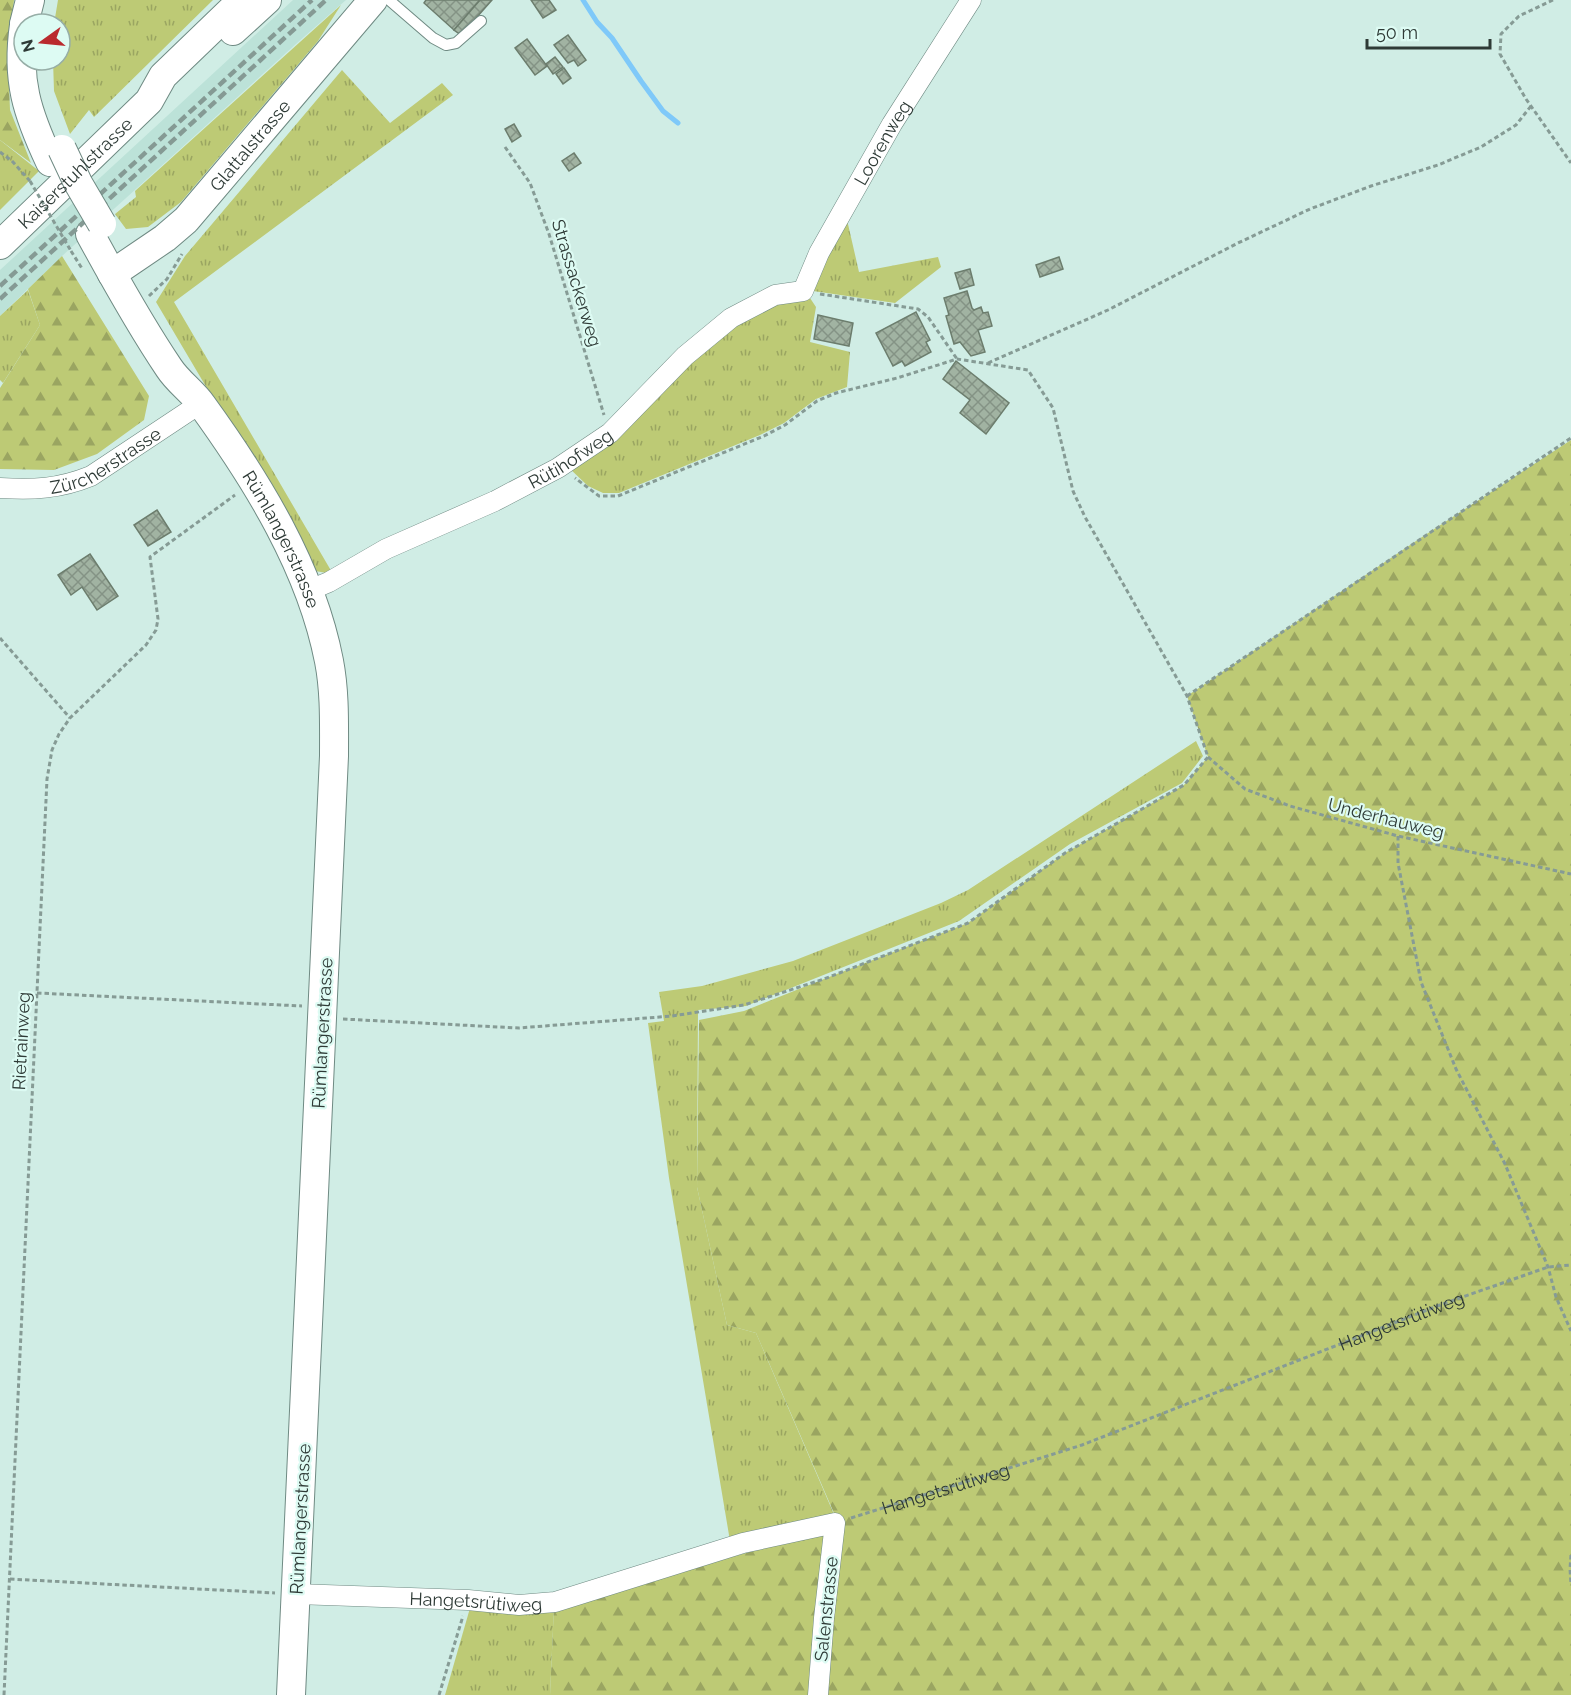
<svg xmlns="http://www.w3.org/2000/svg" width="1571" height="1695" font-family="Raleway,sans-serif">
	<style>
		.built { fill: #bce2d8 }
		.grass { fill: url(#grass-tufts) }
		.forest { fill: url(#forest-firs) }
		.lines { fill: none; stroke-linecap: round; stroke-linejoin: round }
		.stream { stroke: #7fc9f9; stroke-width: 5 }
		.building { fill: url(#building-cross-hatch); stroke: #6c7d6d; stroke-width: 1.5 }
		.lane-casing { stroke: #6f8a83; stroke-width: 12 }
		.street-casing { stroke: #6f8a83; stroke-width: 21 }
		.secondary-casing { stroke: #6f8a83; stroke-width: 30 }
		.path { stroke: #869b95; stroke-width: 3; stroke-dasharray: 4.5 3; stroke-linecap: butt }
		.lane { stroke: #fff; stroke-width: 10 }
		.street { stroke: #fff; stroke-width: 20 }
		.secondary { stroke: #fff; stroke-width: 28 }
		.rail { stroke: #859a94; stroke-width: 4.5; stroke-dasharray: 9 4.5; stroke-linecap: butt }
		.secondary-bridge-casing { stroke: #6f8a83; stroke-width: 30; stroke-linecap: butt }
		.path-bridge { stroke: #869b95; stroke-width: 3; stroke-dasharray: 4.5 3; stroke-linecap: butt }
		.secondary-bridge { stroke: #fff; stroke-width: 28 }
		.labels { text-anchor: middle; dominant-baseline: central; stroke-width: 4.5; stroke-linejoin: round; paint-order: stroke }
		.street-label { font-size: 18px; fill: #2e3a36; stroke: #ddfbf3 }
	</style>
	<defs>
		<pattern id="grass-tufts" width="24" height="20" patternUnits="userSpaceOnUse" patternTransform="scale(1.5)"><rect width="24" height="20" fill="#bdca75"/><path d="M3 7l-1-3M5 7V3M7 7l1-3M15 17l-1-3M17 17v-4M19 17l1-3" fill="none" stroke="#9aa561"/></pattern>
		<pattern id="forest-firs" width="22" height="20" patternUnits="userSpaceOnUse" patternTransform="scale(1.5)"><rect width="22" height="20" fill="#bdca75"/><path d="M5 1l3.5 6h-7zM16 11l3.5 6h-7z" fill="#9aa561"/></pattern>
		<pattern id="building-cross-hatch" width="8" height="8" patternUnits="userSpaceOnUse" patternTransform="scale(1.5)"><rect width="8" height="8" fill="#a1b3a2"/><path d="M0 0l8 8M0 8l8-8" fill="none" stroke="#849385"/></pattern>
	</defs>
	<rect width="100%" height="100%" fill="#d0ede5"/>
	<polygon class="built" points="293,0 346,0 297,43 62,256 0,316 0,270"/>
	<g class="grass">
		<polygon points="58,0 213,0 94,117 89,110 70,134 54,91 53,60 60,60 60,24 54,24"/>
		<polygon points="341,5 318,41 181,202 148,227 126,229 115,214 136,197 135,191"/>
		<polygon points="342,70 390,123 442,83 453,95 174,302 333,574 315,571 156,302 185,256"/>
		<polygon points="0,140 39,171 0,210"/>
		<polygon points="845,211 859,272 938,257 941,267 895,303 813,291"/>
		<polygon points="28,290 40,325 3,383 0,380 0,316"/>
		<polygon points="808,295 816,307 810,342 850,352 847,387 816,399 784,423 760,435 619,493 603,493 588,486 568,467 687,359 775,298"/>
		<polygon points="1196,741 1203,756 1182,783 1070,844 959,921 746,1006 698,1010 697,1187 727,1325 756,1333 836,1519 730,1541 669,1178 648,1023 664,1021 659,992 702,986 793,961 941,903 968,890"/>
		<polygon points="554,1607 550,1695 445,1695 470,1608"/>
	</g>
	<g class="forest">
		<polygon points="0,0 14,0 8,58 10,110 31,163 0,140"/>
		<polygon points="62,256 149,396 144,420 97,454 54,470 0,469 0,388 40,325 28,289"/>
		<polygon points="1571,440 1571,1695 550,1695 554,1606 840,1527 756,1333 727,1325 697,1187 699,1020 744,1011 824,979 968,923 1065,853 1184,785 1208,757 1187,696 1419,539"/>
	</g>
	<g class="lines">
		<polyline class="stream" points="583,0 597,22 612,38 641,81 663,111 678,123"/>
	</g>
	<g class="building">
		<polygon points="426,0 480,0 454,30 424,3"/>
		<polygon points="480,0 492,0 461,35 454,30"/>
		<polygon points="531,0 549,0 556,10 543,18"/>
		<polygon points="568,35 586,60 578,66 574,60 568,63 554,45"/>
		<polygon points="527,39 547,66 535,75 515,48"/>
		<polygon points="555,57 563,67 553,74 546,64"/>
		<polygon points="564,68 571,78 563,84 556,74"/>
		<polygon points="514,124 521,136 512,142 505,129"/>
		<polygon points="574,153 581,163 569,171 562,161"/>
		<polygon points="1059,257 1063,269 1040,277 1036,265"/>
		<polygon points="970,269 974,285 960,289 955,273"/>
		<polygon points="967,291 972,308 974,310 981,307 983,313 988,312 992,326 978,330 985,352 971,356 960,342 954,344 946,316 949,315 944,298"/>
		<polygon points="916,312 930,340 926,342 931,352 905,366 902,361 893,366 876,333"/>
		<polygon points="818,315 853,323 849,346 814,339"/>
		<polygon points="956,361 1009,403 986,434 960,413 970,400 943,379"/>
		<polygon points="157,510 171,532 148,546 134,525"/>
		<polygon points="90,554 118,596 97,610 82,587 71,595 58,575"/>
	</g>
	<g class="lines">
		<defs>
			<polyline id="lane" points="389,0 433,38 446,45 456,43 481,21"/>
			<g id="street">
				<path id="s2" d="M0 488C33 490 59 489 91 476L201 403"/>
				<path id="s3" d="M310 590 329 582 386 549 495 501 558 468 610 433 685 356 731 318 775 295 803 291 819 253 892 124 971 0"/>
				<path id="s4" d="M296 1594 468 1600 519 1605 555 1602 743 1543 835 1523 824 1618 818 1695"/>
			</g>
			<g id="secondary">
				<polyline points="24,24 30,0"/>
				<path d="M24 25C16 80 27 113 50 162"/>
				<polyline points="233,31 267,0"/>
				<path id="s5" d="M90 234C115 280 140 325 169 368 178 382 193 392 202 405 257 481 311 568 329 661 335 692 334 724 334 756L291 1695"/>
				<path id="s6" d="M0 245 149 101 163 76 242 0"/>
				<path id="s7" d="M112 274 165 238 186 220 373 0"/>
			</g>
		</defs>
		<use href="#lane" class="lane-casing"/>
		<use href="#street" class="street-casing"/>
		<use href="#secondary" class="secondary-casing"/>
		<g class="path">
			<polyline points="1553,0 1519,16 1501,34 1500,54 1526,99 1571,163"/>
			<polyline points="505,147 530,183 549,234 604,415"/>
			<polyline points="0,152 12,161 30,181"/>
			<polyline points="71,251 83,270"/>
			<polyline points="820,294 918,309 928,317 957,359"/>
			<polyline points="149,296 167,279 182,254"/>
			<polyline points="988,363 1108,310 1238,243 1310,209 1371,186 1438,165 1481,147 1516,125 1531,106"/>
			<polyline points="0,638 70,718"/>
			<polyline points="1187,696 1571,438"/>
			<polyline points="1208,757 1245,789 1290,806 1398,836 1571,874"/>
			<polyline points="1398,836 1398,863 1421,982 1456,1069 1505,1164 1548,1267 1556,1297 1571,1331"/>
			<polyline points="37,993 302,1006"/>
			<polyline points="343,1019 519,1028 672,1016 744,1005 824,979 968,923 1065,853 1184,785 1208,757 1187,696 1085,517 1073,491 1053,408 1028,370 957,359 897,378 836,393 817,401 785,425 764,436 618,496 599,496 575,478"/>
			<path id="s1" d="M851 1518 1082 1445 1440 1305 1548 1267 1571 1265"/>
			<polyline points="1571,1555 1570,1569 1571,1584"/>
			<polyline points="10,1579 275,1593"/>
			<polyline points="4,1695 47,779 52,750 59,734 70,718 146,645 156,630 158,619 150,557 235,495"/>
			<polyline points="439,1695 463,1616"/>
		</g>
		<use href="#lane" class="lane"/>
		<use href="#street" class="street"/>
		<use href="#secondary" class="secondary"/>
		<g class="rail">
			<polyline points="0,286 312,0"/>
			<polyline points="0,299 326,0"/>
		</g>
		<defs>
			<polyline id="secondary-bridge" points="62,149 78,183 102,224"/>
		</defs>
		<use href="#secondary-bridge" class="secondary-bridge-casing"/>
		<polyline class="path-bridge" points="30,181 71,251"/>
		<use href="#secondary-bridge" class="secondary-bridge"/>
	</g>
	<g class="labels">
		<g class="street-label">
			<text stroke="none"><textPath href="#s3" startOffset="753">Loorenweg</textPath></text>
			<text stroke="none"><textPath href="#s7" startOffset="190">Glattalstrasse</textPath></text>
			<text stroke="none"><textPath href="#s6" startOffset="104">Kaiserstuhlstrasse</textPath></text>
			<text transform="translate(577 283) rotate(73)">Strassackerweg</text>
			<text stroke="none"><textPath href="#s3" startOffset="292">Rütihofweg</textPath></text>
			<text stroke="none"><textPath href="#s2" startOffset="112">Zürcherstrasse</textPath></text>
			<text stroke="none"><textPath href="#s5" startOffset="362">Rümlangerstrasse</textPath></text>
			<text transform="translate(1386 818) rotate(14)">Underhauweg</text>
			<text transform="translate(322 1033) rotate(-87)">Rümlangerstrasse</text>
			<text transform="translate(21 1041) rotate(-87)">Rietrainweg</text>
			<text stroke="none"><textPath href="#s1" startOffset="585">Hangetsrütiweg</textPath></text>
			<text stroke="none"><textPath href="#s1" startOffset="99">Hangetsrütiweg</textPath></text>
			<text transform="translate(300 1519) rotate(-87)">Rümlangerstrasse</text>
			<text stroke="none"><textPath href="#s4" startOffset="180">Hangetsrütiweg</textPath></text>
			<text transform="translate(826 1609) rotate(-84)">Salenstrasse</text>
		</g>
	</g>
	<g transform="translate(42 42) rotate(255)"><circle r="28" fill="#ddfbf3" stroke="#97aea7" stroke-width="1.5"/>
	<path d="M0-4.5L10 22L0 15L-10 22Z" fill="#ba2a2e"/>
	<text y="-9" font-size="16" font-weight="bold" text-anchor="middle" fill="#2e3a36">N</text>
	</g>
	<path d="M1367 39v9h123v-9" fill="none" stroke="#2e3a36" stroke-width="3"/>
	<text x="1376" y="39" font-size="18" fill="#2e3a36" stroke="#ddfbf3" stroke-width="4.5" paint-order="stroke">50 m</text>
</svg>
